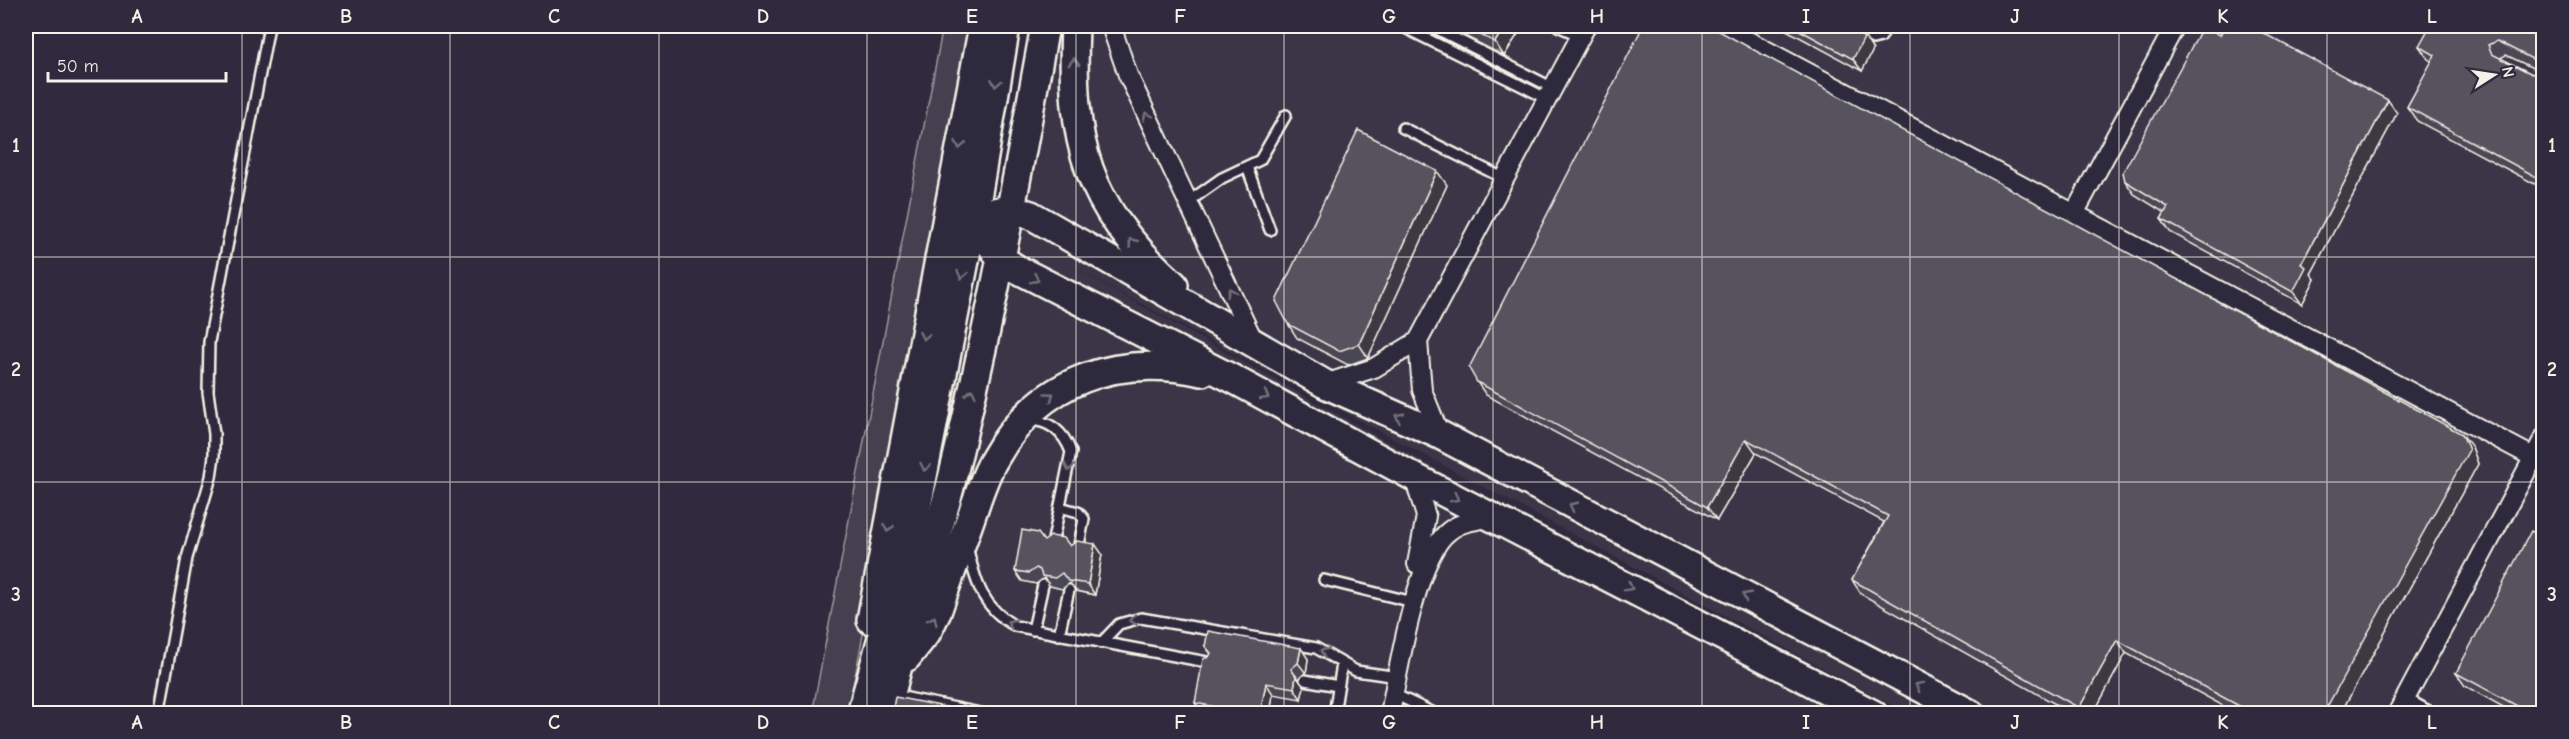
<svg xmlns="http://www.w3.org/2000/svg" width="2569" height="739" font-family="'Comic Neue',sans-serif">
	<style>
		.built { fill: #3b3647 }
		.green { fill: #454050; stroke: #9c989c; stroke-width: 1.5 }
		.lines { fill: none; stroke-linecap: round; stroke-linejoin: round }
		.lane-casing { stroke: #f4f1e8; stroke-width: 14 }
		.street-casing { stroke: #f4f1e8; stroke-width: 22 }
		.secondary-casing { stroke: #f4f1e8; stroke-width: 32 }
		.lane { stroke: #2f2a3d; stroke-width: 9 }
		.street { stroke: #2f2a3d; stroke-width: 18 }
		.secondary { stroke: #2f2a3d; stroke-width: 27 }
		.wall { fill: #4a4752; stroke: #f4f1e8; stroke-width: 1.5; fill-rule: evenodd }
		.shaded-wall { fill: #3c3942; stroke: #f4f1e8; stroke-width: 1.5 }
		.building { fill: #56525f; stroke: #f4f1e8; stroke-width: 1.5; fill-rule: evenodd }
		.oneway { stroke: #747079 }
		.grid { fill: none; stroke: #f4f1e8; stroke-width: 1.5; stroke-opacity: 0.55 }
		.neatline { fill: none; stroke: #f4f1e8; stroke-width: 2 }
		.grid-label { font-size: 20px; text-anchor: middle; font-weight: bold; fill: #f4f1e8 }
	</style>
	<rect width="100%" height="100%" fill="#2f2a3d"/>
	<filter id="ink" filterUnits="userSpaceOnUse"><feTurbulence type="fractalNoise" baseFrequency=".0167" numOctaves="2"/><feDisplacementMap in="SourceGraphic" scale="12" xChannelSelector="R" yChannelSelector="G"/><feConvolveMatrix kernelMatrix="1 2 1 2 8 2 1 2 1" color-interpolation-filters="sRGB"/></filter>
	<g filter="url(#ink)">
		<polygon class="built" points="1030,26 2543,26 2543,713 1907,713 1050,255 1877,713 900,714"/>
		<polygon class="green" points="943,26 980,26 848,713 812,714"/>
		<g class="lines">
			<defs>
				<g id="lane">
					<polyline points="1401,26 1548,99"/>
					<polyline points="1431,26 1553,88"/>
					<polyline points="1558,26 1581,36"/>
					<polyline points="1847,26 1873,39 1881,37 1887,26"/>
					<polyline points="1403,128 1505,179"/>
					<polyline points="1247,167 1270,230"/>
					<polyline points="1188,202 1222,178 1260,160 1286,115"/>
					<path d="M1030 420C1051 421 1064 433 1071 452L1052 545"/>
					<polyline points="1060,507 1078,512 1084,519 1078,550"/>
					<path d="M968 550C976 584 983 608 1015 626L1212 663"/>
					<polyline points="1324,580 1413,602"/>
					<polyline points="1033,630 1043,585"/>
					<polyline points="1059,635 1069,590"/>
					<polyline points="1101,643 1119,624 1141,618 1316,648 1356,671 1398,677"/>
					<polyline points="1305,680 1338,686"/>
					<polyline points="1394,694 1436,714"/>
					<polyline points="893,695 985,714"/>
					<polyline points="2405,698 2434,714"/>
					<polyline points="159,714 187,558 211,477 214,456 214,434 208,392 209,342 269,26"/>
					<polyline points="1334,714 1342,664"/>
				</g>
				<g id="street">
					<polyline points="1111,26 1128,75 1255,344"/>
					<polyline points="1720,26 2533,457"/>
					<polyline points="2074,214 2175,26"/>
					<polyline points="1418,341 1422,390 1440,435"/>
					<polyline points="1325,384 1374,368 1418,341 1586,26"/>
					<polyline points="1414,477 1426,516 1417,564"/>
					<path d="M1390 714C1398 672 1416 555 1449 531 1461 521 1478 520 1493 517"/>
					<polyline points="2397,714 2544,438"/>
				</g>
				<g id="secondary">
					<path d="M1075 26C1070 142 1085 205 1174 285"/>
					<path d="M976 206C982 233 992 255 1017 269L1233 379 1414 477 1873 714"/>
					<path d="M970 230C987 209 1006 206 1031 215L1325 384 1440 435 1971 714"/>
					<polyline points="871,620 983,26"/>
					<path d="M907 657 927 632 937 612C948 580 960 549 971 517 978 497 984 476 995 458 1039 379 1117 354 1202 372"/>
					<polyline points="861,714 915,517 976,204 1006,26"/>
					<path d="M886 714C903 637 930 563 950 487 988 334 1017 180 1045 26"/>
				</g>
			</defs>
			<use href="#lane" class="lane-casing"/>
			<use href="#street" class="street-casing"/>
			<use href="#secondary" class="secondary-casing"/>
			<use href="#lane" class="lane"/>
			<use href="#street" class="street"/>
			<use href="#secondary" class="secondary"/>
		</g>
		<g class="wall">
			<polygon points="1445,26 1523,26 1504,56"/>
			<polygon points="1779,26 1847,26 1870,45 1873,50 1862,71"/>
			<polygon points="1863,26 1880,26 1876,31"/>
			<path d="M2544 26V189L2417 121 2407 107 2432 62 2428 59 2419 46ZM2506 55 2539 71 2532 74 2500 58Z"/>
			<polygon points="2220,35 2397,113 2311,274 2315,279 2302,304 2170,232 2161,219 2165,213 2134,194 2125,181"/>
			<polygon points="1447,185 1368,358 1348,365 1297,338 1288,324"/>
			<polygon points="1477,382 2472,447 2478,464 2340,714 2238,714 2126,653 2093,714 2073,714 1861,594 1852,580 1884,522 1756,453 1717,520 1486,395"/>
			<polygon points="1044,541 1070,546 1102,554 1095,595 1076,591 1070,583 1062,589 1050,586 1044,578 1036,584 1022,581 1015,571"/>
			<polygon points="1205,646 1308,659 1306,673 1298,679 1304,687 1301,699 1273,694 1270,714 1202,714 1195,703 1211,654"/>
			<polygon points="2456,673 2544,714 2516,714 2465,686"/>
		</g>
		<g class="shaded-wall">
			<polygon points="1505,26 1523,26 1504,56 1495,42"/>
			<polygon points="1873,26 1880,26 1876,31"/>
			<polygon points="1862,33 1873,50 1862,71 1853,59"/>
			<polygon points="2388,100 2397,113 2311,274 2315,279 2302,304 2293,292 2301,264"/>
			<polygon points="1437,171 1447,185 1368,358 1359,344"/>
			<polygon points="2462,434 2472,447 2478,464 2340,714 2323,714"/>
			<polygon points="1746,439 1756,453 1717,520 1707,507"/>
			<polygon points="1095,544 1102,554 1095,595 1088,584"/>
			<polygon points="2117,640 2126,653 2093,714 2082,714 2079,708"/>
			<polygon points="1301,648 1308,659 1306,673 1298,663"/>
			<polygon points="1296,676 1304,687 1301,699 1294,688"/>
			<polygon points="1266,683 1273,694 1270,714 1260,714"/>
		</g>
		<g class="building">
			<polygon points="1462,26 1505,26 1495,42"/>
			<polygon points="1643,26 1710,26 2462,434 2469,450 2323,714 2254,714 2117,640 2079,708 1852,580 1888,516 1746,439 1707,507 1477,382 1469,368"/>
			<polygon points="1792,26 1847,26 1862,33 1860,35 1864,38 1853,59"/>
			<polygon points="2203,26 2220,35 2225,26 2250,26 2388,100 2301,264 2306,267 2293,292 2161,219 2168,207 2125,181 2123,172"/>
			<path d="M2430 26H2544V181L2407 107 2435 55 2419 46ZM2497 41 2538 62 2540 71 2532 74 2492 54 2488 45Z"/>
			<polygon points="1358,130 1437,171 1359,344 1339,351 1288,324 1276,301"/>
			<polygon points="1022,530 1038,533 1044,541 1051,536 1064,538 1070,546 1077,541 1095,544 1088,584 1068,581 1062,573 1055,578 1042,576 1040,570 1036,568 1029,573 1015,571"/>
			<polygon points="2531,531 2544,537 2544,714 2532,714 2456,673"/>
			<polygon points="1208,631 1301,648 1298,663 1291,669 1296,676 1294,688 1266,683 1260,714 1252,714 1195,703 1203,659 1209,657 1211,653 1205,646"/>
			<polygon points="895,697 980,714 892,714"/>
		</g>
		<defs><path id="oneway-chevron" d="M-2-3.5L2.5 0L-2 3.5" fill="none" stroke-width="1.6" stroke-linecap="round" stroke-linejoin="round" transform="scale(1.5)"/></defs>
		<g class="oneway">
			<use href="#oneway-chevron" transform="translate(1074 62) rotate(-90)"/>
			<use href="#oneway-chevron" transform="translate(996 83) rotate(100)"/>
			<use href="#oneway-chevron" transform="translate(1147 116) rotate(-115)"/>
			<use href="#oneway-chevron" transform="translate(960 145) rotate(101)"/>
			<use href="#oneway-chevron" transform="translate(1132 242) rotate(-129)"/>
			<use href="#oneway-chevron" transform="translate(962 275) rotate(101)"/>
			<use href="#oneway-chevron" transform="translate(1035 279) rotate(27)"/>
			<use href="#oneway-chevron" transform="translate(1231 292) rotate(-115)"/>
			<use href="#oneway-chevron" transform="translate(924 336) rotate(101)"/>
			<use href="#oneway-chevron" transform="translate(971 393) rotate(-77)"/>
			<use href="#oneway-chevron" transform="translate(1050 396) rotate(-36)"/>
			<use href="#oneway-chevron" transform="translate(1265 396) rotate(29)"/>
			<use href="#oneway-chevron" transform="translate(1399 417) rotate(-156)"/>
			<use href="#oneway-chevron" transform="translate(925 467) rotate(101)"/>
			<use href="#oneway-chevron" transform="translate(1069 467) rotate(100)"/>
			<use href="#oneway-chevron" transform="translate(1455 498) rotate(27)"/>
			<use href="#oneway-chevron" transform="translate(1573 506) rotate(-152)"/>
			<use href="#oneway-chevron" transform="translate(888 528) rotate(101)"/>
			<use href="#oneway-chevron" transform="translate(1629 587) rotate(27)"/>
			<use href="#oneway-chevron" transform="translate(1746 596) rotate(-153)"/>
			<use href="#oneway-chevron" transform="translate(933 620) rotate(-63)"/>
			<use href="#oneway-chevron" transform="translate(1133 620) rotate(170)"/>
			<use href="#oneway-chevron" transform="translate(1011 623) rotate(-154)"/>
			<use href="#oneway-chevron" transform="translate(1324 652) rotate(-155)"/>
			<use href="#oneway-chevron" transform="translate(1919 686) rotate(-153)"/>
		</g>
	</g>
	<path class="grid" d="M242 26V714M450 26V714M659 26V714M867 26V714M1076 26V714M1284 26V714M1493 26V714M1702 26V714M1910 26V714M2119 26V714M2327 26V714M26 257H2544M26 482H2544"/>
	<rect width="2569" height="739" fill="none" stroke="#2f2a3d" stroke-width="66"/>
	<g transform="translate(2494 75) rotate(78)" stroke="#2f2a3d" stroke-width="4.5" paint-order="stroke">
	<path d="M0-4.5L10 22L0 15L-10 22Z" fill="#f4f1e8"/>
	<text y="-9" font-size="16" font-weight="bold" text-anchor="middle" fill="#f4f1e8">N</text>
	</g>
	<path d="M48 72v9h178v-9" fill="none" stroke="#f4f1e8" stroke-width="3"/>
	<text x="57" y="72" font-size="18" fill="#f4f1e8" stroke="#2f2a3d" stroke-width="4.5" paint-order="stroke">50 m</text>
	<rect x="33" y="33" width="2503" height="673" class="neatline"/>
	<g class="grid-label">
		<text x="137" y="23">A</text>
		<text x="346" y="23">B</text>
		<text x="554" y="23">C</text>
		<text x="763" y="23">D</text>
		<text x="972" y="23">E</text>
		<text x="1180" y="23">F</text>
		<text x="1389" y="23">G</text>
		<text x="1597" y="23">H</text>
		<text x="1806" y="23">I</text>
		<text x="2015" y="23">J</text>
		<text x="2223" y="23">K</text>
		<text x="2432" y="23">L</text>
		<text x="16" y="152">1</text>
		<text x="2552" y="152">1</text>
		<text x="16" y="376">2</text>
		<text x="2552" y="376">2</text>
		<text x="16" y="601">3</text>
		<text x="2552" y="601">3</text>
		<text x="137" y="729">A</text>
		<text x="346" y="729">B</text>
		<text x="554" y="729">C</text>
		<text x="763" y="729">D</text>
		<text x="972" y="729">E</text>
		<text x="1180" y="729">F</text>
		<text x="1389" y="729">G</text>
		<text x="1597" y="729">H</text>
		<text x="1806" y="729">I</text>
		<text x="2015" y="729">J</text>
		<text x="2223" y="729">K</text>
		<text x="2432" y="729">L</text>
	</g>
</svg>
